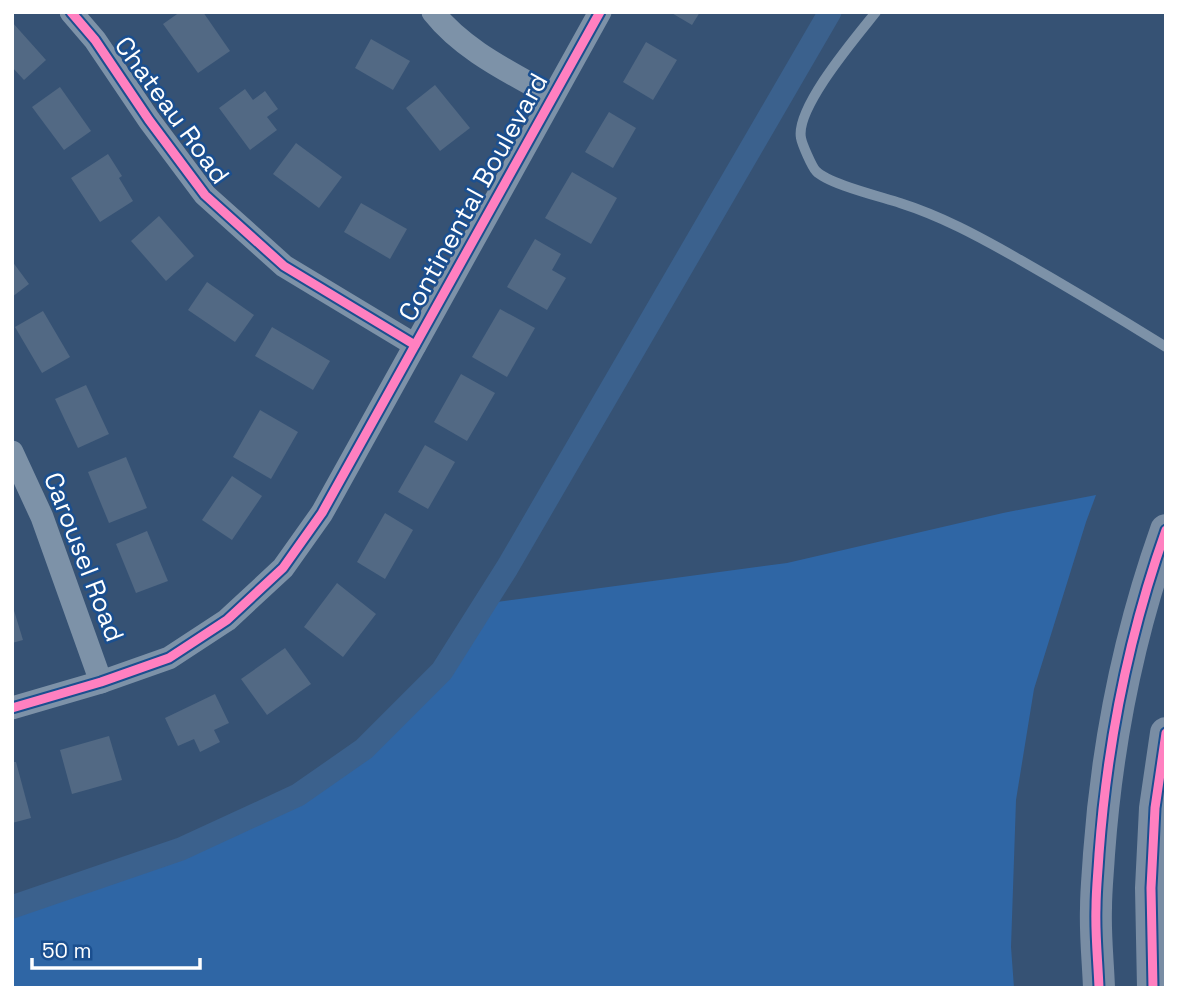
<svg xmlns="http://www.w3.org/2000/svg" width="1178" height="1000" font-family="'Space Grotesk',sans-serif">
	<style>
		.green { fill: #2f66a5 }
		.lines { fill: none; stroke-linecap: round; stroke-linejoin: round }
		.canal { stroke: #3b618d; stroke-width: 23 }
		.building { fill: #526984 }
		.lane { stroke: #7d92a8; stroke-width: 10 }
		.street { stroke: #7d92a8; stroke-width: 23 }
		.secondary { stroke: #798da4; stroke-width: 32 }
		.cycleway-casing { stroke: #1b4f8f; stroke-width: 13 }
		.cycleway { stroke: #ff80c0; stroke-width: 9 }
		.labels { text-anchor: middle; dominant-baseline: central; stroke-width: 5; stroke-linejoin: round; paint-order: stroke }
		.street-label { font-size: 26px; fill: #fff; stroke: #1b4f8f }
	</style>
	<rect width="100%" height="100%" fill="#365274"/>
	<polygon class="green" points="1096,495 1086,522 1034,689 1016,800 1011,947 1014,988 12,988 12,900 170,846 320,776 429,689 489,603 787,563 1003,513"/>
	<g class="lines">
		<polyline class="canal" points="12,907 181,849 298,795 364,749 442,671 507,568 830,12"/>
	</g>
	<g class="building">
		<polygon points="180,12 203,12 230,51 198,73 163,24"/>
		<polygon points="670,12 700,12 692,25"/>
		<polygon points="12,22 46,60 24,80 12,67"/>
		<polygon points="371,39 410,61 393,90 355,68"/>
		<polygon points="646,42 677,60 653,100 623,82"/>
		<polygon points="435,85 470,128 440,151 406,108"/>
		<polygon points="60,87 91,131 64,150 32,107"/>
		<polygon points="245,89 253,100 265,91 278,109 267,117 277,130 250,150 219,108"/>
		<polygon points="609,112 636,128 613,168 585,152"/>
		<polygon points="296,143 342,177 319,208 273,174"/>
		<polygon points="108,154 122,176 119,178 133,201 100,222 71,178"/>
		<polygon points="572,172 617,198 591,244 545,218"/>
		<polygon points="361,203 407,229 390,259 344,232"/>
		<polygon points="159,216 194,256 166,281 131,241"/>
		<polygon points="535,239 561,254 552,270 566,278 547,310 507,287"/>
		<polygon points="12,261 29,284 12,297"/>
		<polygon points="207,282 254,315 235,342 188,310"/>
		<polygon points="500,309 535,328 507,377 472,357"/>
		<polygon points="43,311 70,357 42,373 15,327"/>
		<polygon points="272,327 330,361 313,390 255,356"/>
		<polygon points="461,374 495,393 467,441 434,422"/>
		<polygon points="86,385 109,434 78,448 55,399"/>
		<polygon points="260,410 298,432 271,479 233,457"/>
		<polygon points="425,445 455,462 428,509 398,492"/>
		<polygon points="126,457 147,508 109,523 88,472"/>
		<polygon points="232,476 262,496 232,540 202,520"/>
		<polygon points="385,513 413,530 385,579 357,562"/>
		<polygon points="147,531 168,581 136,593 116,544"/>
		<polygon points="337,583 376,614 343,657 304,627"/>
		<polygon points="12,604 23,640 12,643"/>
		<polygon points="285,648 311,684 267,715 241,679"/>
		<polygon points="215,694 229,723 214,730 220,742 200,752 194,739 178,746 165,718"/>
		<polygon points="109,736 122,780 72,794 60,750"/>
		<polygon points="12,762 16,762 31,818 12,823"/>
	</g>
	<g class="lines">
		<path class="lane" d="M876 12C857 36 795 108 801 138 802 144 812 167 816 171 828 184 882 197 900 203 941 216 978 236 1015 257 1066 286 1116 316 1166 347"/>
		<g class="street">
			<polyline points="71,12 95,40 149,120 205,195 284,266 415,345"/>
			<path d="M433 12C464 51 510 72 552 96"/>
			<polyline points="12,452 42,517 101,682"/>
			<polyline points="12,708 101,682 169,658 227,620 283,568 322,513 600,12"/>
		</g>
		<g class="secondary">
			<path d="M1099 988C1098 961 1095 934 1096 908 1096 890 1098 872 1099 854 1107 744 1129 634 1166 530"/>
			<polyline points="1153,988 1151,888 1155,808 1166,733"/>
		</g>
		<defs>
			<g id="cycleway">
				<polyline points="71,12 95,40 149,120 205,195 284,266 415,345"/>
				<polyline points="12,708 101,682 169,658 227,620 283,568 322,513 600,12"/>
				<path d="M1099 988C1098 961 1095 934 1096 908 1096 890 1098 872 1099 854 1107 744 1129 634 1166 530"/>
				<polyline points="1153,988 1151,888 1155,808 1166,733"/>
			</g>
		</defs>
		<use href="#cycleway" class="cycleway-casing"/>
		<use href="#cycleway" class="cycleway"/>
	</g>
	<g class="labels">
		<g class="street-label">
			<text transform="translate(172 110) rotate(54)">Chateau Road</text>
			<text transform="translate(473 197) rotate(-61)">Continental Boulevard</text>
			<text transform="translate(84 557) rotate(69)">Carousel Road</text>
		</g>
	</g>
	<rect width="1178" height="1000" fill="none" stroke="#ffffff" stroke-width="28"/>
	<path d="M32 958v10h168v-10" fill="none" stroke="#ffffff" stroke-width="3.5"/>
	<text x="42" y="958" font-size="21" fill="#ffffff" stroke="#1b4f8f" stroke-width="5" paint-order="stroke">50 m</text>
</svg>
